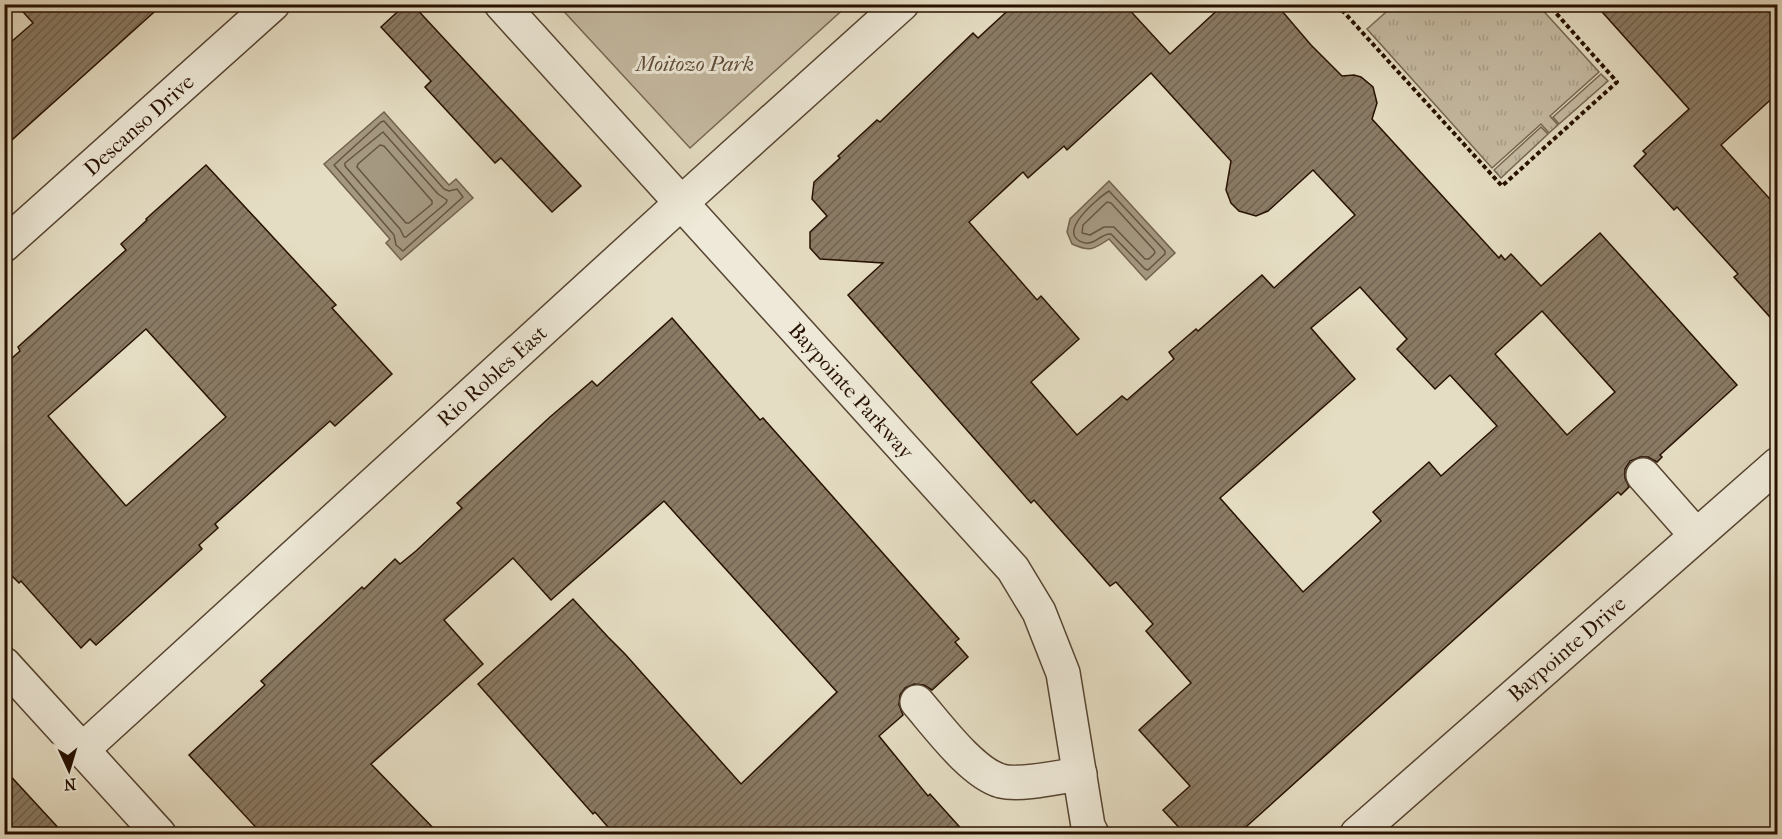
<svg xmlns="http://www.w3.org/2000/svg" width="1782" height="839" font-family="'IM FELL French Canon',serif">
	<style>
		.grass { fill: url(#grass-tufts); stroke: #766651; stroke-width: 1.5 }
		.park { fill: #c5baa2; stroke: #766651; stroke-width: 1.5 }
		.water { fill: #a49881; stroke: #72624d; stroke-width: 1.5 }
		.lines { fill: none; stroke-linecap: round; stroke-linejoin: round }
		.shore { stroke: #665440; stroke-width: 1.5 }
		.building { fill: url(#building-hatch); stroke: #271100; stroke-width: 1.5; fill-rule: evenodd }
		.minor-casing { stroke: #564431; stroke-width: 36 }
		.path { stroke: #271100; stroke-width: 4; stroke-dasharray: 4.5 3; stroke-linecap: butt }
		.minor { stroke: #eee9d8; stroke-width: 33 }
		.labels { text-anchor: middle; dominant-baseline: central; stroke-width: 6; stroke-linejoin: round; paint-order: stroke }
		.park-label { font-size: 21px; font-style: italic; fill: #5e4c39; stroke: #eee9d8 }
		.street-label { font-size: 21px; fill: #271100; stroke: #eee9d8 }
	</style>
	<defs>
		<pattern id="grass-tufts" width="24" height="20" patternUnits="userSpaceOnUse" patternTransform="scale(1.5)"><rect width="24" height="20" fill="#c5baa2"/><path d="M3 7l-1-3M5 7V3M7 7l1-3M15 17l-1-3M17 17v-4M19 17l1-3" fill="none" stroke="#a99f8a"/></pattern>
		<pattern id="building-hatch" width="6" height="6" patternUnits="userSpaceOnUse" patternTransform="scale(1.5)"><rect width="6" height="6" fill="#8a7b65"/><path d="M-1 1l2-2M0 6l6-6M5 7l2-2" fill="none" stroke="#716351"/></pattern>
	</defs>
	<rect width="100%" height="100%" fill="#e5ddc3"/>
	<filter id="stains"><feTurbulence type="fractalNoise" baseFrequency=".00333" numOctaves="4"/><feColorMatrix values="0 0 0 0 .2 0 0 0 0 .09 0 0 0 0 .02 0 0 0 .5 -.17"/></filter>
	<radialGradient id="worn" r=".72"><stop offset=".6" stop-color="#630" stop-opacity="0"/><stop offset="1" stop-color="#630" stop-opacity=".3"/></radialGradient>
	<g class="grass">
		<polygon points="1394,5 1538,5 1599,72 1550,116 1558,125 1549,133 1541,124 1492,168 1367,29"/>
		<polygon points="1601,74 1608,81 1559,124 1553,117"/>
		<polygon points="1541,127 1548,134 1501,178 1494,170"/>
	</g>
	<polygon class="park" points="558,5 848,5 690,148"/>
	<g class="water">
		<polygon points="384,112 449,185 456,179 473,198 401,260 386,243 390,239 324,164"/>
		<path d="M1109 181 1175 253 1146 280 1109 239C1093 250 1090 252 1072 244L1067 232 1070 219Z"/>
	</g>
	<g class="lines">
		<g class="shore">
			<polygon points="384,121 444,189 449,191 457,189 463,197 403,251 396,245 394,235 334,165 381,122"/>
			<polygon points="383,132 438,194 447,200 446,203 406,237 404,237 400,229 345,166 345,163"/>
			<polygon points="380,145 384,146 432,201 432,204 409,223 406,223 357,167 358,164"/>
			<path d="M1109 191 1165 251V254L1148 270 1145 269 1111 234C1101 233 1096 245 1085 243 1053 235 1098 198 1109 191Z"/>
			<polygon points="1107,202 1111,203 1154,250 1155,253 1149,259 1145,259 1114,227 1104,227 1090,235 1082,233 1083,225"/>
		</g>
	</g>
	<g class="building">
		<polygon points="16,4 163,4 4,147 4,48 33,23"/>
		<polygon points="406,4 412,4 581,186 552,212 501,158 495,163 425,87 431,81 381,27"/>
		<path d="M1015 4H1124L1170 54 1224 4H1276L1311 45 1342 76 1354 75 1361 77 1373 87 1377 103 1372 119 1499 258 1501 255 1505 260 1511 254 1541 286 1600 233 1737 385 1660 455 1662 457 1657 462 1648 457H1640L1630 461 1625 469V478L1629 487 1621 495 1618 492 1238 834H1185L1163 810 1190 786 1139 730 1191 683 1146 631 1153 624 1116 582 1110 586 1034 500 1031 503 848 295 883 263 820 259 810 248V232L827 216 812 199 814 182 840 158 838 156 877 120 880 122 973 33 978 38ZM1151 73 1231 161 1226 190 1231 203 1239 211 1256 216 1268 211 1313 170 1355 215 1274 288 1262 275 1198 331 1196 329 1169 352 1174 359 1127 400 1122 396 1077 435 1031 382 1079 339 1041 296 1037 300 969 222 1023 172 1028 178 1064 146 1067 150ZM1360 287 1407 339 1397 349 1435 389 1450 375 1497 426 1441 476 1429 462 1373 512 1381 521 1303 592 1220 498 1355 379 1311 328ZM1542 311 1615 392 1567 435 1495 354Z"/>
		<polygon points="1595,4 1778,4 1778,93 1721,145 1778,208 1778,326 1734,277 1738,274 1677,207 1674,210 1634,166 1646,154 1643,151 1689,109"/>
		<path d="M206 165 336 305 332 308 392 374 335 426 330 421 215 524 218 528 199 545 202 549 96 645 90 639 81 648 21 581 19 583 4 568V365L20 351 18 347 126 250 121 244 147 220 146 219ZM146 329 226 417 126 506 48 416Z"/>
		<polygon points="672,318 760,420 763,418 959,639 955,642 968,657 932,690 924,685 914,684 905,688 900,695 899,705 903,715 879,736 928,796 930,794 966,834 614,834 595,812 593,814 478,684 573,599 608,637 625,654 741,784 837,692 664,501 551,600 513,558 444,620 483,664 371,764 439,834 262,834 189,755 265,685 261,681 362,587 364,589 395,559 400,564 416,551 462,508 457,503 550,417 592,381 597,386"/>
		<polygon points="4,769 64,834 4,834"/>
	</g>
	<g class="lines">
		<defs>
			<g id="minor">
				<polyline points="501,4 1013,569 1039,612 1063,673 1088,826 1092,834"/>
				<polyline points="4,245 273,4"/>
				<polyline points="1643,475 1696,535"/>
				<polyline points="4,664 159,834"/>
				<path d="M917 702C937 725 972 773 1001 781 1021 786 1059 777 1080 774"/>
				<polyline points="82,750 680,204 902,4"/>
				<polyline points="1357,834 1778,464"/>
			</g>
		</defs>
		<use href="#minor" class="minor-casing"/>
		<polyline class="path" points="1345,4 1341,9 1502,186 1617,82 1548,4"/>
		<use href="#minor" class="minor"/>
	</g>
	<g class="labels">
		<g class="park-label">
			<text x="695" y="64">Moitozo Park</text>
		</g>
		<g class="street-label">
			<text transform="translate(139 125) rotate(-42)">Descanso Drive</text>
			<text transform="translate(492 376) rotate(-42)">Rio Robles East</text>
			<text transform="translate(851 391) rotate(48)">Baypointe Parkway</text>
			<text transform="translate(1567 649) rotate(-41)">Baypointe Drive</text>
		</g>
	</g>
	<rect width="1782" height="839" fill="none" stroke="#e5ddc3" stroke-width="24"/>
	<rect x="6" y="6" width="1770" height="827" fill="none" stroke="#271100" stroke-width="3"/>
	<rect x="12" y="12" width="1758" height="815" fill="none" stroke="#271100" stroke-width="1.5"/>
	<g transform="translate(69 770) rotate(176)" stroke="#eee9d8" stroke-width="4.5" paint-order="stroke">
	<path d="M0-4.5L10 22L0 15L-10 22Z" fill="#271100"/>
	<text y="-9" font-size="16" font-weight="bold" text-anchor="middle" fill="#271100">N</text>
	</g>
	<rect width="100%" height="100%" filter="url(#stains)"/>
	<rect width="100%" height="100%" fill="url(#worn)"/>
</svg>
